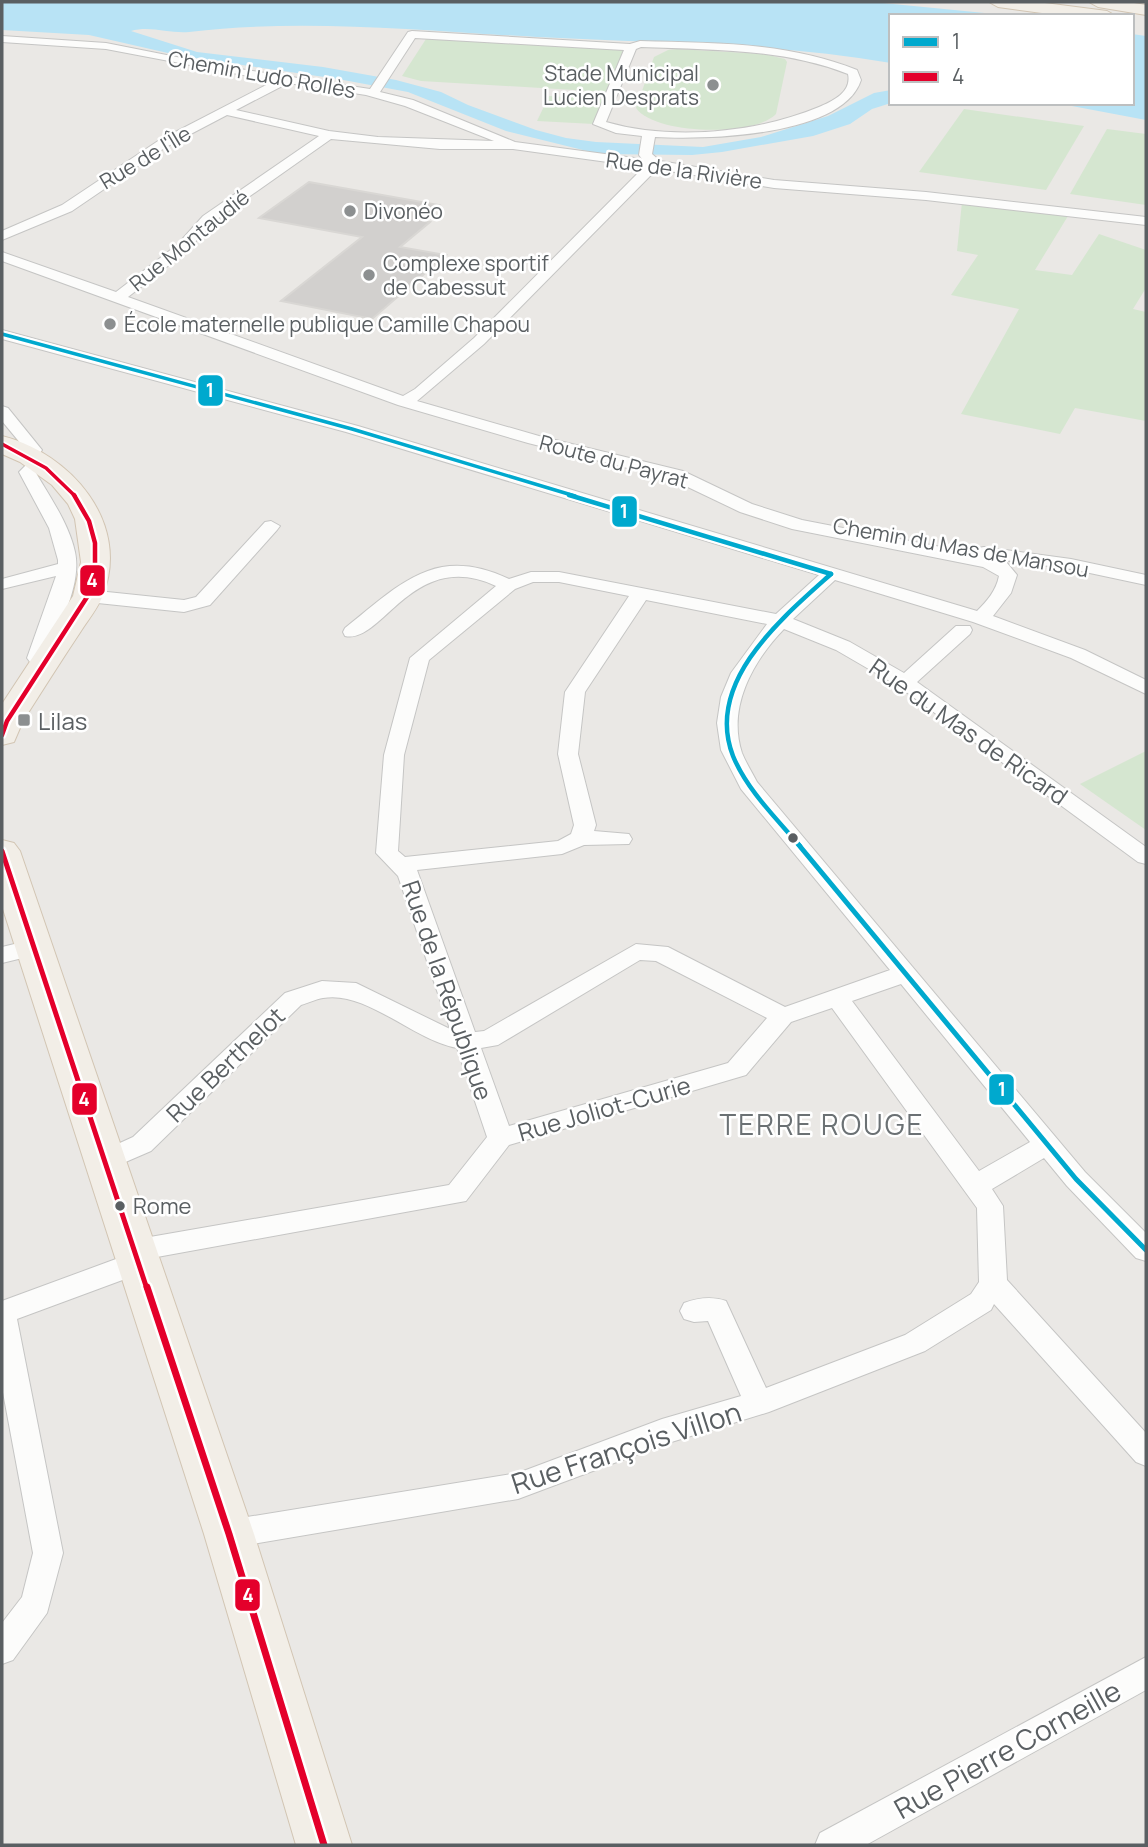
<svg xmlns="http://www.w3.org/2000/svg" width="1148" height="1847" font-family="Manrope,sans-serif">
	<style>
		.green { fill: #d5e6d0 }
		.water { fill: #b8e3f5 }
		.building { fill: #d2d0ce; stroke: #d9d7d4; stroke-width: 2 }
		.lines { fill: none; stroke-linecap: round; stroke-linejoin: round }
		.street-casing { stroke: #c5c5c4; stroke-width: 2 }
		.primary-casing { stroke: #d2c5b3; stroke-width: 2 }
		.street { fill: #fcfcfb; fill-rule: evenodd }
		.primary { fill: #f2eee7; fill-rule: evenodd }
		.bus-1-far2-casing { stroke: #fff; stroke-width: 7 }
		.bus-1-far1-casing { stroke: #fff; stroke-width: 9 }
		.bus-1-casing { stroke: #fff; stroke-width: 10 }
		.bus-2-far3-casing { stroke: #fff; stroke-width: 7 }
		.bus-2-far2-casing { stroke: #fff; stroke-width: 9 }
		.bus-2-far1-casing { stroke: #fff; stroke-width: 10 }
		.bus-2-casing { stroke: #fff; stroke-width: 12 }
		.bus-1-far2 { stroke: #00a9ce; stroke-width: 3.5 }
		.bus-1-far1 { stroke: #00a9ce; stroke-width: 4.5 }
		.bus-1 { stroke: #00a9ce; stroke-width: 5 }
		.bus-2-far3 { stroke: #e4002b; stroke-width: 3.5 }
		.bus-2-far2 { stroke: #e4002b; stroke-width: 4.5 }
		.bus-2-far1 { stroke: #e4002b; stroke-width: 5 }
		.bus-2 { stroke: #e4002b; stroke-width: 7 }
		.poi-dot { fill: #8c8f90; stroke: #fff; stroke-width: 2.5 }
		.bus-dot { fill: #5a5f62; stroke: #fff; stroke-width: 2.5 }
		.labels { text-anchor: middle; dominant-baseline: central; stroke-width: 5; stroke-linejoin: round; paint-order: stroke }
		.far-poi-label { font-size: 21px; fill: #5a5f62; stroke: #fff; text-anchor: start }
		.far-street-label { font-size: 21px; fill: #5a5f62; stroke: #fff }
		.bus-label { font-size: 22px; fill: #5a5f62; stroke: #fff; text-anchor: start }
		.poi-label { font-size: 24px; fill: #5a5f62; stroke: #fff; text-anchor: start }
		.street-label { font-size: 24px; fill: #5a5f62; stroke: #fff }
		.quarter-label { font-size: 28px; letter-spacing: 2px; fill: #6b7174; stroke: #fff }
		.near-street-label { font-size: 28px; fill: #5a5f62; stroke: #fff }
		.line-badge { stroke: #fff; stroke-width: 2.5 }
		.badge-label { font-size: 19px; text-anchor: middle; font-weight: bold; fill: #fff }
	</style>
	<rect width="100%" height="100%" fill="#eae8e5"/>
	<g class="green">
		<polygon points="426,39 626,49 608,92 421,81 402,76"/>
		<path d="M677 49 764 54 785 59 787 62 776 114C754 137 655 135 636 108L654 57 668 50Z"/>
		<polygon points="549,96 604,99 594,124 537,121"/>
		<polygon points="964,109 1084,126 1046,190 919,172"/>
		<polygon points="1107,129 1146,134 1146,205 1070,194"/>
		<polygon points="962,202 1068,216 1035,270 1072,275 1099,234 1146,250 1146,288 1133,309 1146,312 1146,421 1075,408 1060,434 961,414 1019,309 951,295 978,255 957,251"/>
		<polygon points="1146,751 1146,830 1080,784"/>
	</g>
	<g class="water">
		<path d="M2 2H873L1015 16H891V63C774 43 655 43 537 37 421 31 305 18 189 32 170 34 150 25 131 31L197 52 323 67 396 80 441 92 468 105 536 130 566 138 596 142 703 147 761 137 828 116 874 93 891 90V103L872 109 850 124 813 136 722 152 692 155 599 154 506 131 408 92 338 79 181 56 89 35 2 30Z"/>
		<polygon points="1132,34 1146,36 1146,120 1056,103 1132,103"/>
	</g>
	<polygon class="building" points="309,182 439,205 420,220 430,222 400,247 446,255 372,319 281,301 362,237 259,218"/>
	<g class="lines">
		<defs>
			<g id="street">
				<path d="M412 31 630 44 640 41C714 43 787 42 857 70L861 80C843 137 703 140 655 137L652 154 660 161 774 180 926 192 1146 217V225L926 200 774 188 657 169 484 344 417 401 539 436 683 471 752 504 802 520 977 554 978 548 984 547 1071 559 1146 575V585L1071 569 997 559 1007 563 1017 575 1011 593 993 616 1085 650 1146 680V694L1071 658 973 622 835 580 793 619 850 642 904 673 956 626H970L972 630 970 634 917 682 1146 847V864L1138 862 898 686 836 650 784 629C753 661 727 707 742 753 746 763 752 772 757 782L1085 1172 1146 1233V1261L1136 1258 1067 1186 1044 1158 992 1189 1003 1206 1007 1280 1146 1433V1466L1136 1462 994 1304 991 1310 925 1351 769 1412 665 1444 518 1499 229 1548 218 1544 214 1534 218 1524 229 1520 518 1473 662 1419 741 1396 708 1321 694 1322 684 1319 680 1311 684 1303C698 1298 712 1296 726 1301L766 1388 905 1335 971 1294 979 1282 977 1208 832 1008 791 1022 746 1075 509 1145 466 1201 157 1257 136 1275 17 1319 63 1553 47 1613 13 1660 2 1664V1623L22 1597 33 1553 2 1387V1301L116 1259 140 1240 150 1237 449 1185 487 1137 457 1048C413 1040 366 990 323 998 316 999 308 1003 301 1005L151 1151 107 1170 98 1167 94 1160 98 1153 133 1137 285 993 322 981 356 983 450 1029 398 876 376 853 384 755 410 658 496 586C413 547 382 645 345 636L343 632 345 628C400 584 436 544 509 579L531 572H559L776 614 819 575 346 432 2 339V330L358 426 977 611C987 601 996 591 999 576L983 567 792 529 740 512 671 479 528 443 398 405 2 261V252L116 292 177 245 203 216 319 136 227 115 166 147 72 211 2 240V231L62 205 158 141 274 81 106 49 2 42V36L106 43 227 67 370 89 408 32ZM415 38 624 50 593 124 616 133 642 136 639 155 642 159 515 142 413 100 380 92ZM641 47C711 50 781 48 848 74 852 92 833 101 819 107 756 133 672 141 606 122L636 49ZM288 83 366 95 405 106 494 141 378 137 329 131 236 110ZM331 139 440 149H513L644 167 474 338 415 389 403 396 128 297 187 251 213 222ZM533 582H559L629 596 565 692 558 754 574 825 571 834 558 841 405 857 398 851 404 755 429 660 515 589ZM646 600 767 624 731 673 721 697 717 723 721 750 741 789 890 970 785 1007 668 947 636 944 484 1031 475 1032 417 870 562 854 584 845 629 844 632 839 629 834 594 831 596 825 578 754 585 692ZM640 960 656 961 767 1018 728 1063 509 1126 481 1048 498 1045ZM901 984 1030 1142 979 1171 852 1001Z"/>
				<path d="M2 406 8 408 42 450 37 457 45 458 47 462 36 473C50 497 69 524 75 552 82 584 60 623 49 652L59 658 49 664 30 662 27 658 56 576 2 589V579L58 564V560L49 528 19 472 30 461 24 460 22 456 26 450 2 421Z"/>
				<polygon points="271,521 280,526 277,530 210,605 184,612 88,602 79,596 88,590 184,600 196,597 265,522"/>
				<polygon points="35,939 43,941 47,947 43,953 2,963 2,947"/>
				<polygon points="1146,1657 1146,1690 866,1845 815,1845 820,1833"/>
			</g>
			<g id="primary">
				<polygon points="989,2 1037,2 1107,11 1116,16 1064,16 998,7"/>
				<polygon points="1089,2 1128,2 1146,5 1146,15 1098,7"/>
				<path d="M2 436C70 453 131 522 103 595 98 608 88 620 81 631 61 661 42 691 23 721L14 742 2 745V704L73 596 81 562 75 519 68 504 52 485 20 462 2 454Z"/>
				<polygon points="2,840 14,843 20,851 254,1534 352,1845 296,1845 204,1534 2,906"/>
			</g>
		</defs>
		<use href="#street" class="street-casing"/>
		<use href="#primary" class="primary-casing"/>
		<use href="#street" class="street"/>
		<use href="#primary" class="primary"/>
		<defs>
			<polyline id="bus-1-far2" points="2,334 352,429 575,496"/>
			<g id="bus-1-far1">
				<polyline points="569,495 831,574"/>
				<path d="M800 846C776 818 747 790 733 756 704 682 783 617 831 574"/>
			</g>
			<polyline id="bus-1" points="798,844 1076,1179 1146,1250"/>
			<polyline id="bus-2-far3" points="2,444 46,468 75,496"/>
			<polyline id="bus-2-far2" points="2,735 7,721 89,594 95,567 95,543 89,521 74,495"/>
			<polyline id="bus-2-far1" points="2,851 147,1289"/>
			<polyline id="bus-2" points="147,1287 229,1534 324,1845"/>
		</defs>
		<use href="#bus-1-far2" class="bus-1-far2-casing"/>
		<use href="#bus-1-far1" class="bus-1-far1-casing"/>
		<use href="#bus-1" class="bus-1-casing"/>
		<use href="#bus-2-far3" class="bus-2-far3-casing"/>
		<use href="#bus-2-far2" class="bus-2-far2-casing"/>
		<use href="#bus-2-far1" class="bus-2-far1-casing"/>
		<use href="#bus-2" class="bus-2-casing"/>
		<use href="#bus-1-far2" class="bus-1-far2"/>
		<use href="#bus-1-far1" class="bus-1-far1"/>
		<use href="#bus-1" class="bus-1"/>
		<use href="#bus-2-far3" class="bus-2-far3"/>
		<use href="#bus-2-far2" class="bus-2-far2"/>
		<use href="#bus-2-far1" class="bus-2-far1"/>
		<use href="#bus-2" class="bus-2"/>
	</g>
	<g class="poi-dot">
		<circle cx="713" cy="85" r="7"/>
		<circle cx="350" cy="211" r="7"/>
		<circle cx="369" cy="275" r="7"/>
		<circle cx="110" cy="324" r="7"/>
		<rect x="17" y="713" width="14" height="14" rx="3.5"/>
	</g>
	<g class="bus-dot">
		<circle cx="793" cy="838" r="6"/>
		<circle cx="120" cy="1206" r="6"/>
	</g>
	<g class="labels">
		<g class="far-poi-label">
			<text x="699" y="73" text-anchor="end">Stade Municipal<tspan x="699" dy="24">Lucien Desprats</tspan></text>
			<text x="364" y="211">Divonéo</text>
			<text x="383" y="263">Complexe sportif<tspan x="383" dy="24">de Cabessut</tspan></text>
			<text x="124" y="324">École maternelle publique Camille Chapou</text>
		</g>
		<g class="far-street-label">
			<text transform="translate(262 74) rotate(10)">Chemin Ludo Rollès</text>
			<text transform="translate(145 157) rotate(-31)">Rue de l'Île</text>
			<text transform="translate(684 170) rotate(8)">Rue de la Rivière</text>
			<text transform="translate(189 240) rotate(-39)">Rue Montaudié</text>
			<text transform="translate(614 461) rotate(15)">Route du Payrat</text>
			<text transform="translate(961 547) rotate(10)">Chemin du Mas de Mansou</text>
		</g>
		<g class="bus-label">
			<text x="133" y="1206">Rome</text>
		</g>
		<g class="poi-label">
			<text x="38" y="720">Lilas</text>
		</g>
		<g class="street-label">
			<text transform="translate(969 731) rotate(35)">Rue du Mas de Ricard</text>
			<text transform="translate(448 990) rotate(71)">Rue de la République</text>
			<text transform="translate(225 1064) rotate(-44)">Rue Berthelot</text>
			<text transform="translate(604 1108) rotate(-16)">Rue Joliot-Curie</text>
		</g>
		<g class="quarter-label">
			<text x="822" y="1124">TERRE ROUGE</text>
		</g>
		<g class="near-street-label">
			<text transform="translate(626 1447) rotate(-18)">Rue François Villon</text>
			<text transform="translate(1007 1749) rotate(-29)">Rue Pierre Corneille</text>
		</g>
	</g>
	<g class="line-badge">
		<rect x="197" y="374" width="27" height="33" rx="7" fill="#00a9ce"/>
		<rect x="611" y="495" width="27" height="33" rx="7" fill="#00a9ce"/>
		<rect x="79" y="564" width="27" height="33" rx="7" fill="#e4002b"/>
		<rect x="988" y="1073" width="27" height="33" rx="7" fill="#00a9ce"/>
		<rect x="71" y="1082" width="27" height="34" rx="7" fill="#e4002b"/>
		<rect x="234" y="1578" width="27" height="34" rx="7" fill="#e4002b"/>
	</g>
	<g class="badge-label">
		<text x="210" y="397">1</text>
		<text x="624" y="518">1</text>
		<text x="92" y="587">4</text>
		<text x="1002" y="1096">1</text>
		<text x="84" y="1106">4</text>
		<text x="248" y="1602">4</text>
	</g>
	<rect width="1148" height="1847" fill="none" stroke="#5a5f62" stroke-width="7"/>
	<rect x="889" y="14" width="245" height="91" fill="#ffffff" stroke="#bdbfc0" stroke-width="2"/>
	<rect x="903" y="37" width="35" height="10" fill="#00a9ce" stroke="#bdbfc0" stroke-width="2"/>
	<text x="952" y="49" font-size="21" fill="#5a5f62">1</text>
	<rect x="903" y="72" width="35" height="10" fill="#e4002b" stroke="#bdbfc0" stroke-width="2"/>
	<text x="952" y="84" font-size="21" fill="#5a5f62">4</text>
</svg>
